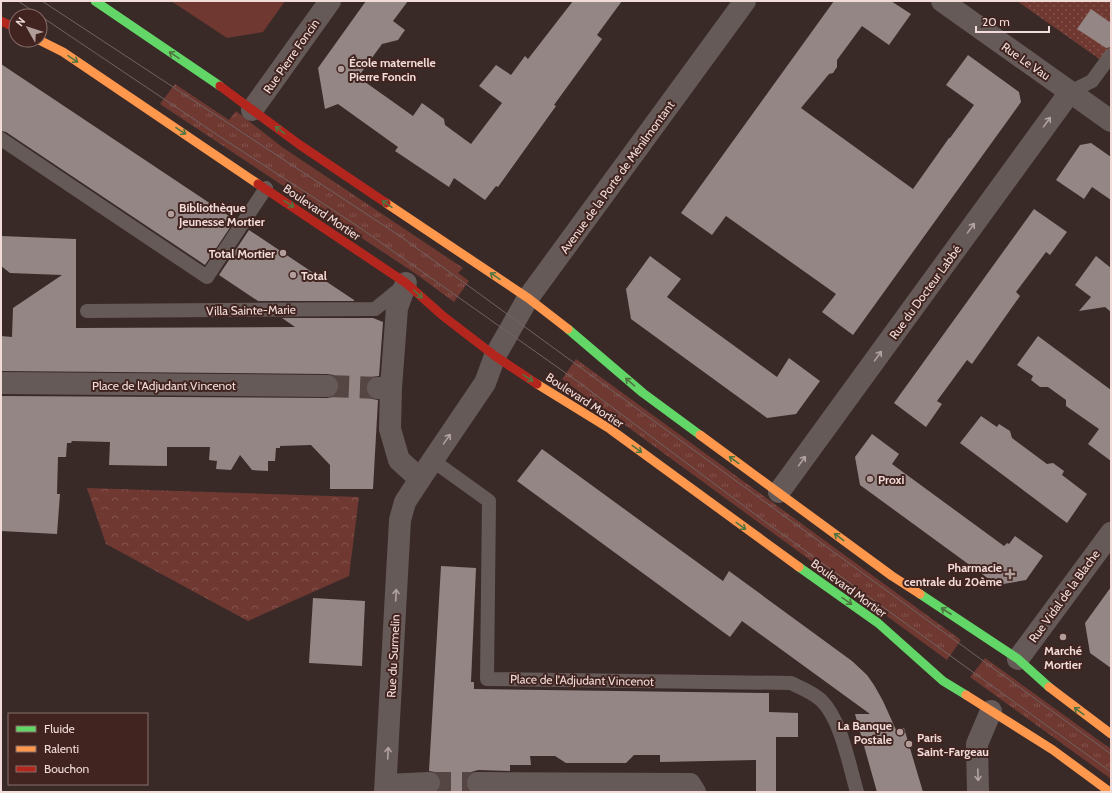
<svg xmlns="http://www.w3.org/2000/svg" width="1112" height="793" font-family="Cabin,sans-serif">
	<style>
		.grass { fill: url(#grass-tufts) }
		.forest { fill: url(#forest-crowns) }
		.park { fill: url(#park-dots) }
		.garden { fill: #6f3831 }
		.building { fill: #948684 }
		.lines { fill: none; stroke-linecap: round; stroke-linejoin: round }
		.street-tunnel { stroke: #554543; stroke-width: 22; stroke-dasharray: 22 11; stroke-linecap: butt }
		.lane { stroke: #665a58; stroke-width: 14 }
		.street { stroke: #665a58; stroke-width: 22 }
		.fast { stroke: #63d668; stroke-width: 9 }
		.slow { stroke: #ff974d; stroke-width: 9 }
		.jam { stroke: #b3261e; stroke-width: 9 }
		.tram { stroke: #706462; stroke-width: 1 }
		.oneway { stroke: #507440 }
		.oneway2 { stroke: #b2a29f }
		.poi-dot { fill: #b19e9b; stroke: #412420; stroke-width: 1.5 }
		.labels { text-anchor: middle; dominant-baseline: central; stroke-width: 4; stroke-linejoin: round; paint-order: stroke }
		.street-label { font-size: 12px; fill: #f1dcd9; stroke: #412420 }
		.poi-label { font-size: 12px; font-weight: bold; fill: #f1dcd9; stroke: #412420; text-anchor: start }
	</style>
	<defs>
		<pattern id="grass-tufts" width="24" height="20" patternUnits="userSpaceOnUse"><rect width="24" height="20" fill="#6f3831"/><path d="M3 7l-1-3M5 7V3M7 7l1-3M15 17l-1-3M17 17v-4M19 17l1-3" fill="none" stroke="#84544e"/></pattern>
		<pattern id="forest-crowns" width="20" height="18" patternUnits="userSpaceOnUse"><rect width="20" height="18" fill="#6f3831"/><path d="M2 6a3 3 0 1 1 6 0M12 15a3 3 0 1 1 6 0" fill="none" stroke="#84544e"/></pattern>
		<pattern id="park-dots" width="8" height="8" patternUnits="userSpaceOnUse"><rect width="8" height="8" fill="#6f3831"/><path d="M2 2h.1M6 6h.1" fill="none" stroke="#84544e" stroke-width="1.8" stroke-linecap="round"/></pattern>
	</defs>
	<rect width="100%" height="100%" fill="#392a28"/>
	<g class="grass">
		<polygon points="175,84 229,120 236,111 282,147 463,268 458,273 469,281 454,302 416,274 160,104"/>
		<polygon points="576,359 961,640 947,660 562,379"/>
		<polygon points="985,658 1111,749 1111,779 970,677"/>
	</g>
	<polygon class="forest" points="87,488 359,497 349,576 248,621 106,544"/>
	<polygon class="park" points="1017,1 1111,1 1111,67 1105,63"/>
	<polygon class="garden" points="171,1 285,1 263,32 227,38"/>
	<g class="building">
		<polygon points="366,1 408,1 393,21 405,30 398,40 382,44 358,77 413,116 422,103 444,119 445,125 471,144 502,103 479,86 496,65 511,75 525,56 528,59 573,1 622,1 597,35 602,39 554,105 556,106 498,187 496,186 485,200 454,178 449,187 395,151 398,147 338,104 325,109 318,68"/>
		<polygon points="834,1 891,1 911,14 889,45 862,26 837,60 837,67 833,73 829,74 801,108 913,189 949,138 950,138 974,105 946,85 968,55 1019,92 1021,102 853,335 822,312 836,294 726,216 712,235 681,213"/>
		<polygon points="1091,9 1111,23 1111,47 1106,48 1077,29"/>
		<polygon points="1,64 235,220 205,265 6,132 1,131"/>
		<polygon points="1091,143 1111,157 1111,200 1092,187 1084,199 1056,180 1080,145"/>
		<polygon points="1034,209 1067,232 1050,255 1046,252 1016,292 1020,296 972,364 967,360 937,401 942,404 926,427 894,403"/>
		<polygon points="249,230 354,300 354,301 258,301 219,275"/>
		<polygon points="1,236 76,239 76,328 295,327 282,318 373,318 383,322 379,376 371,377 367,382 366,388 367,395 372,399 378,400 373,489 330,489 330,465 311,445 280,446 280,448 276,448 275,461 268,461 268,471 252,470 240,455 231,470 216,469 217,461 209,460 210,447 167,447 167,466 109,465 110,442 72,441 71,443 67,443 66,457 58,457 57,494 60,494 57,534 1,531 1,396 327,398 333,397 338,393 339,386 338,380 334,375 327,374 1,371 1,336 12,337 13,308 62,275 10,273 1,266"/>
		<polygon points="650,256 681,279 667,297 777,377 789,358 820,381 796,414 767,418 631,319 626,289"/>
		<polygon points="1096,256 1111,268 1111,312 1105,307 1079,311 1091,297 1075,285"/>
		<polygon points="1038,336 1111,390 1111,461 1088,444 1099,429 1066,406 1066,400 1048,387 1040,387 1031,380 1033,376 1017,365"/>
		<polygon points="981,416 997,427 999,424 1010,431 1012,438 1047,464 1053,463 1064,471 1062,475 1087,494 1067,523 960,443"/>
		<polygon points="872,434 899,454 892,464 1004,546 1007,543 1009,544 1015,536 1043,556 1026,580 997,585 860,485 855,457"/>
		<polygon points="542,449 723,581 729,571 852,661 867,675 874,685 883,701 896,730 904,728 923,792 877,792 855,714 870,714 742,621 730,637 517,481"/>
		<polygon points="441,566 476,568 471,682 474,682 474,689 769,693 769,712 798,713 798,737 776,737 776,792 756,792 756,760 660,762 660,755 634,755 626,763 566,763 555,756 530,756 531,765 510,765 510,771 478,770 471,772 467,776 466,783 467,789 470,792 437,792 440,788 441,783 440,777 435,772 429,771"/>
		<polygon points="1111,587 1111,668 1090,653 1085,623"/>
		<polygon points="313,598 365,601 362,666 309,663"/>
	</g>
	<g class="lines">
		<g class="street-tunnel">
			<polyline points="327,386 378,388"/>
			<polyline points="429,783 478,783"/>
		</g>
		<g class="lane">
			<polyline points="1070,92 1092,81 1111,55"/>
			<polyline points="1,139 207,277 266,188"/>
			<polyline points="87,311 375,309 402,287"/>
			<path d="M432 460 489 501 487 679 791 683C801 688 812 692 821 700 841 719 849 765 857 792"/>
		</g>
		<g class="street">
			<polyline points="942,1 1111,121"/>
			<polyline points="252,110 330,1"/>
			<polyline points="1,383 327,386"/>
			<polyline points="378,388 391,388 390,429 399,460 420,479"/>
			<polyline points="391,388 397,308 406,283"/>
			<polyline points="779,492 1070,92"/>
			<polyline points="1018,659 1111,533"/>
			<polyline points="478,783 690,784 695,792"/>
			<polyline points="386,785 429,783"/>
			<polyline points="385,792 400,520 405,502 420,479 485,383 495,356 528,298 745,1"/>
			<polyline points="978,792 977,744 991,711"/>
		</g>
		<g class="fast">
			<polyline points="95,1 220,86"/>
			<polyline points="568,329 643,393 700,435"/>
			<polyline points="799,567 878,623 943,681 966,695"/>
			<polyline points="920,594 1018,659 1049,687"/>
		</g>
		<g class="slow">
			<polyline points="39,40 63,52 258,184"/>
			<polyline points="386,203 528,298 568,329"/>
			<polyline points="537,384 610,429 799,567"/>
			<polyline points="700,435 892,576 920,594"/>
			<polyline points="1049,687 1111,734"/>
			<polyline points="966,695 1053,750 1110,792"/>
		</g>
		<g class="jam">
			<polyline points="1,21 16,28"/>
			<polyline points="220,86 300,145 386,203"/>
			<polyline points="258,184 406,283 443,316 495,356 537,384"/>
		</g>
		<g class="tram">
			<polyline points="18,1 225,140 356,225 577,381 760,518 1111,772"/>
			<polyline points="42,1 400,236 1111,754"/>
		</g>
	</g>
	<defs><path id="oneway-shaft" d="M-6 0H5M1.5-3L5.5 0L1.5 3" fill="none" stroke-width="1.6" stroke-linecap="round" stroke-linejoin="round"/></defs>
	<g class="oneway">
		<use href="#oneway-shaft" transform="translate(174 55) rotate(-146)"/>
		<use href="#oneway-shaft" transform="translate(73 59) rotate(34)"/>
		<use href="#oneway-shaft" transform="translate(280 130) rotate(-144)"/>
		<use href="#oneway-shaft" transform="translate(181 131) rotate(34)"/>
		<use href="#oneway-shaft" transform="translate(289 204) rotate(34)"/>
		<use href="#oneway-shaft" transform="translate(387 204) rotate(-146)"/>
		<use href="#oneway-shaft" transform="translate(495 276) rotate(-146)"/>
		<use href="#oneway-shaft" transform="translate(418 294) rotate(42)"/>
		<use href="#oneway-shaft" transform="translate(528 378) rotate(34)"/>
		<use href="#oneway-shaft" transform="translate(630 382) rotate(-139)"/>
		<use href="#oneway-shaft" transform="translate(637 449) rotate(36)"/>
		<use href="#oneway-shaft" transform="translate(734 460) rotate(-144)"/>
		<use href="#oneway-shaft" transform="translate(741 526) rotate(36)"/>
		<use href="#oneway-shaft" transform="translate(839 537) rotate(-143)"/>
		<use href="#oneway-shaft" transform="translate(847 601) rotate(35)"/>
		<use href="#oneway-shaft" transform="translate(946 611) rotate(-147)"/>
		<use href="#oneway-shaft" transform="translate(1079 711) rotate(-144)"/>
	</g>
	<g class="oneway2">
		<use href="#oneway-shaft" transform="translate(1047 122) rotate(-54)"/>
		<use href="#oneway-shaft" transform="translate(971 228) rotate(-54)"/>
		<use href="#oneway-shaft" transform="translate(878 356) rotate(-54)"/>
		<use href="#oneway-shaft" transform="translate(447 439) rotate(-55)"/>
		<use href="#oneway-shaft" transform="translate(802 461) rotate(-54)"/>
		<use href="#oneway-shaft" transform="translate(396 595) rotate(-87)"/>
		<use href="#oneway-shaft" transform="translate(388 753) rotate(-87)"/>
		<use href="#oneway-shaft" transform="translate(978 775) rotate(88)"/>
	</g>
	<g class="poi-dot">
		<circle cx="341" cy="69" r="4"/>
		<circle cx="171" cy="214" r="4"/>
		<circle cx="283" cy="253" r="4"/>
		<circle cx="293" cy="275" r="4"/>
		<circle cx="870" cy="479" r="4"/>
		<path d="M1008 568h4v4h4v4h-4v4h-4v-4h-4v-4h4z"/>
		<circle cx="1063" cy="637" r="4"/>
		<circle cx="900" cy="732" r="4"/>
		<circle cx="909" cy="744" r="4"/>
	</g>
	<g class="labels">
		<g class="street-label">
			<text transform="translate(291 56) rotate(-55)">Rue Pierre Foncin</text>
			<text transform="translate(1026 61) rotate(35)">Rue Le Vau</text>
			<text transform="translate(617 177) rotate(-54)">Avenue de la Porte de Ménilmontant</text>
			<text transform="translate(322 212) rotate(34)">Boulevard Mortier</text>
			<text transform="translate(925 292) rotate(-54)">Rue du Docteur Labbé</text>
			<text transform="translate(251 310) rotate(-1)">Villa Sainte-Marie</text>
			<text x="164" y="385">Place de l'Adjudant Vincenot</text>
			<text transform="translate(585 400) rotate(33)">Boulevard Mortier</text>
			<text transform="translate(849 588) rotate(36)">Boulevard Mortier</text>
			<text transform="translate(1064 596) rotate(-54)">Rue Vidal de la Blache</text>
			<text transform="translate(393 656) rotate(-87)">Rue du Surmelin</text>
			<text transform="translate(582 680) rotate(1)">Place de l'Adjudant Vincenot</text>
		</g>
		<g class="poi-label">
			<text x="349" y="62">École maternelle<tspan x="349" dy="14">Pierre Foncin</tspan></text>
			<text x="179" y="207">Bibliothèque<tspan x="179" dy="14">Jeunesse Mortier</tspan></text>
			<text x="275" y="253" text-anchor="end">Total Mortier</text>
			<text x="301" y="275">Total</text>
			<text x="878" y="479">Proxi</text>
			<text x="1002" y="567" text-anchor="end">Pharmacie<tspan x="1002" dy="14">centrale du 20ème</tspan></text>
			<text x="1063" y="650" text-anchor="middle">Marché<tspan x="1063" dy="14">Mortier</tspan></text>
			<text x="892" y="725" text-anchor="end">La Banque<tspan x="892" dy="14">Postale</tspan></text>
			<text x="917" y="737">Paris<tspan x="917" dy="14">Saint-Fargeau</tspan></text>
		</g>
	</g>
	<rect width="1112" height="793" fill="none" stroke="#f1dcd9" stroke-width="4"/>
	<rect x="8" y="713" width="140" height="72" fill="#412420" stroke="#876e6a"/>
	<rect x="16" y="726" width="20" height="6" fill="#63d668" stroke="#876e6a"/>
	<text x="44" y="733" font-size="12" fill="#f1dcd9">Fluide</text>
	<rect x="16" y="746" width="20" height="6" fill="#ff974d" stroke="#876e6a"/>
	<text x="44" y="753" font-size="12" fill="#f1dcd9">Ralenti</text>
	<rect x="16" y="766" width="20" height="6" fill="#b3261e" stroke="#876e6a"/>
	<text x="44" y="773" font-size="12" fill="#f1dcd9">Bouchon</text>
	<g transform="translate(28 28) rotate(309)"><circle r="19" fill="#412420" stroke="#876e6a"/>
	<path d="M0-3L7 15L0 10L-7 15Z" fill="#b19e9b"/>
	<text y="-6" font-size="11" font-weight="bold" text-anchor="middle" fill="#f1dcd9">N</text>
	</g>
	<path d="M976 26v6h73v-6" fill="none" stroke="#f1dcd9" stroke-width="2"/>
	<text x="982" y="26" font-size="12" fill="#f1dcd9" stroke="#412420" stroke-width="3" paint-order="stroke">20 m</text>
</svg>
